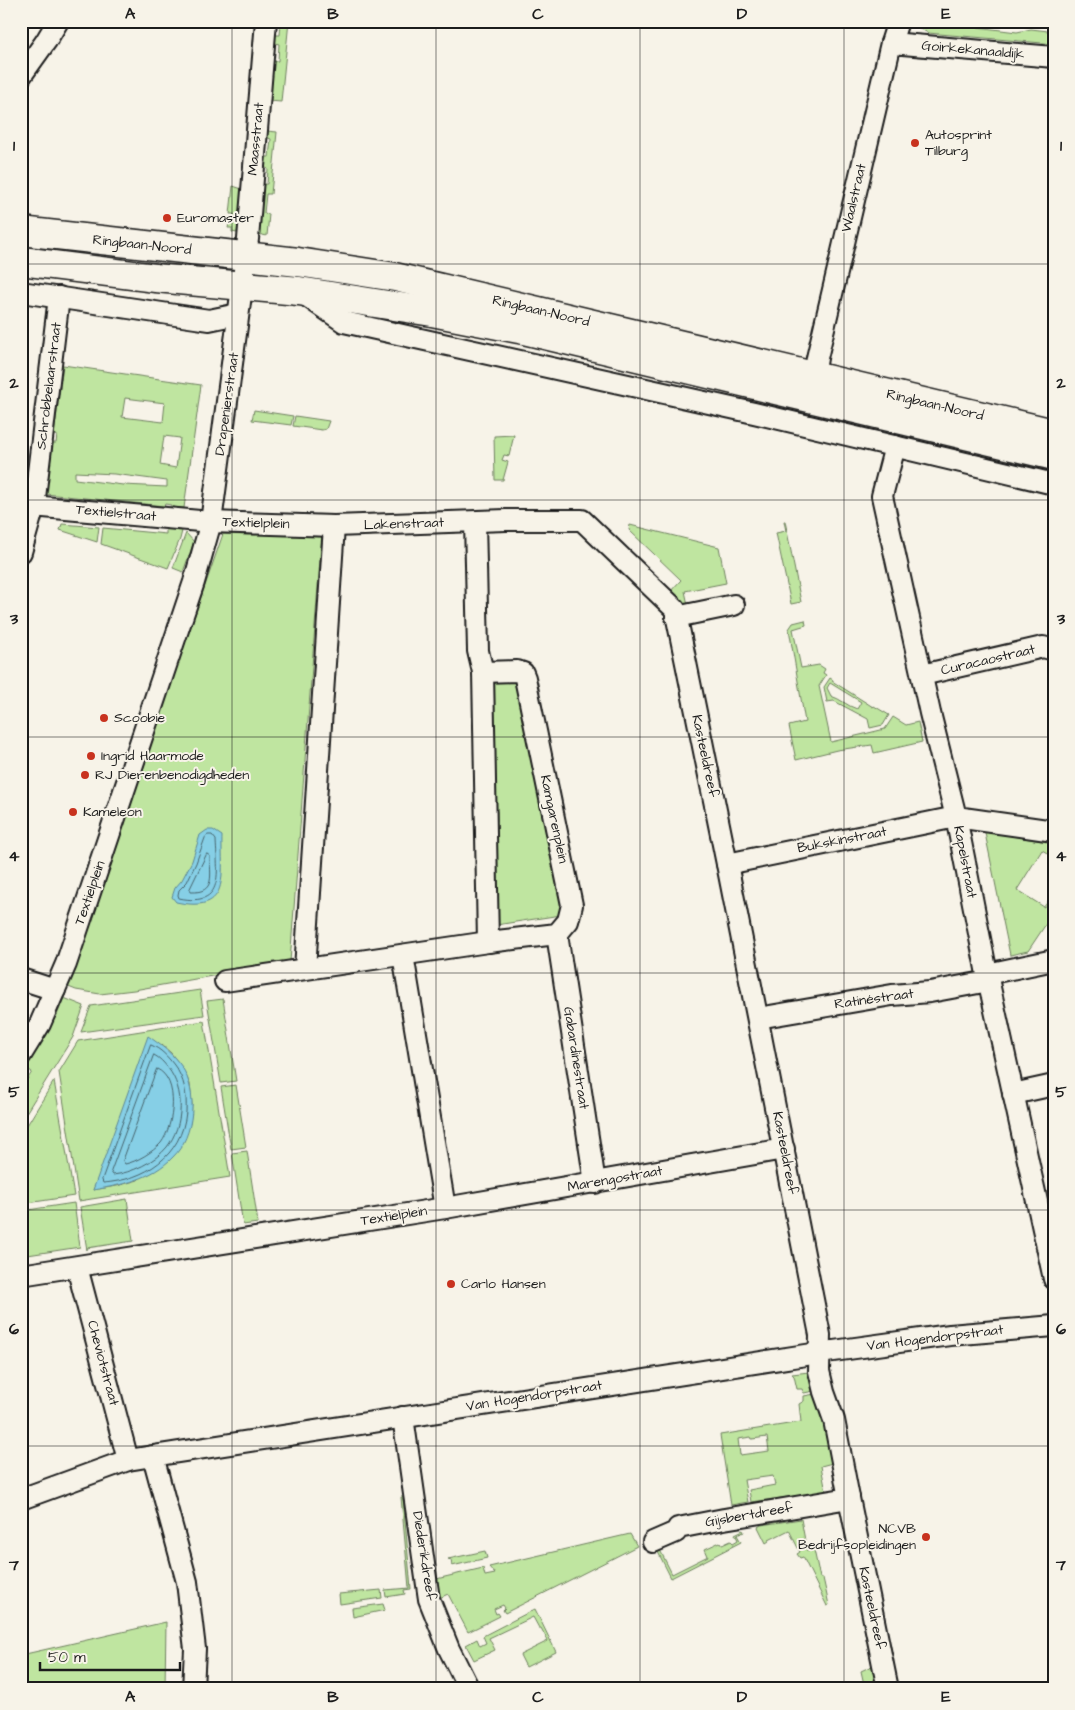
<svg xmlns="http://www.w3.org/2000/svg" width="1075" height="1710" font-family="'Architects Daughter',sans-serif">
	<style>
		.green { fill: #bfe5a0; stroke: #6e805e; fill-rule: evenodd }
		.water { fill: #86cfe6; stroke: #5c8795 }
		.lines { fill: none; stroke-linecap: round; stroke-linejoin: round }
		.shore { stroke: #46646d; stroke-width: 1 }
		.street-casing { stroke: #1c1c1c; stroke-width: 24 }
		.secondary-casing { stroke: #1c1c1c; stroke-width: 31 }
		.street { stroke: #f7f3e8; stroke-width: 20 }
		.secondary { stroke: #f7f3e8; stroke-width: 28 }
		.grid { fill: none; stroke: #1c1c1c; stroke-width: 1; stroke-opacity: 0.55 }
		.poi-dot { fill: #c8321e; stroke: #f7f3e8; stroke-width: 2 }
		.labels { text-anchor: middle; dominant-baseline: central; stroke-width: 4; stroke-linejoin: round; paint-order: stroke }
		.street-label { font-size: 14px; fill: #1c1c1c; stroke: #f7f3e8 }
		.poi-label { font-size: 14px; fill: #1c1c1c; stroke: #f7f3e8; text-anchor: start }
		.neatline { fill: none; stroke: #1c1c1c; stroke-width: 2 }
		.grid-label { font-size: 16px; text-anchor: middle; font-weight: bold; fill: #1c1c1c }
	</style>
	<rect width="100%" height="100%" fill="#f7f3e8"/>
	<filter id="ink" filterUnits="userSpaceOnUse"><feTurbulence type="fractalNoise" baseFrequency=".02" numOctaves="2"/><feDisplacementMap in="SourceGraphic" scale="10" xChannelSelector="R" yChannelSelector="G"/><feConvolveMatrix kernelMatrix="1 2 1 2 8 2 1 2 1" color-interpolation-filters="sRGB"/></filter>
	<g filter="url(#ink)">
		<g class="green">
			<polygon points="281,21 289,21 281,102 269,101 273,61 278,61 279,44 275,43 275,35 280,35"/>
			<polygon points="916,21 928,21 1017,32 1031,29 1048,31 1050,21 1054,21 1054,44 928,33 919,28"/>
			<polygon points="267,131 277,132 271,194 266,194 264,213 269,214 267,236 258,234 262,184 267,184 268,169 264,167 265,157 269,157 271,139 266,137"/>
			<polygon points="233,186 242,189 237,233 232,232 232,228 228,228 230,220 233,219 234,214 230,214"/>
			<path d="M63 365 201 385 184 508 171 507V505L165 504 164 506 46 494 53 443H56L57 435H54ZM125 398 165 403 163 422 122 417ZM164 436 180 438 176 468 160 465ZM75 472 114 474 167 481V487L123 485 75 479Z"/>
			<polygon points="254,410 293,416 291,425 252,420"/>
			<polygon points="295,416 329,421 326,429 322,430 293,426"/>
			<polygon points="514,435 509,456 504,455 502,460 508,462 503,480 495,480 494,436"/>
			<polygon points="784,521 785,521 801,602 791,604 776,533 786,531"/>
			<polygon points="62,524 99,527 97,542 60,530"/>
			<polygon points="630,525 719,547 726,583 685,591 688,605 680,606 669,593 681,580 629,530"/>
			<polygon points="166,526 183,527 180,539 168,568 101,544 103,528 166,534"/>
			<polygon points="322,532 290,962 134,990 100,994 76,990 66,986 223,534 248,535"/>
			<polygon points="186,533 194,542 183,572 173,568"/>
			<polygon points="805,620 806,625 793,629 801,668 819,665 825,669 823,673 826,675 819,686 831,742 885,729 893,717 906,725 918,722 922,742 874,753 872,745 837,750 796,760 789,726 805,722 789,629 793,623"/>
			<polygon points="516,678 564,900 561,915 496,925 491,823 497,821 497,811 491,811 492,680"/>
			<path d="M830 678 833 680 832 681 873 707 874 706 889 715 883 725 870 728 868 719 834 701 827 702 824 687ZM830 683 861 702 857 709C847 706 841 699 831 696L827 688Z"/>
			<polygon points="987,832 1054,843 1054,857 1042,850 1017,890 1044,907 1054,892 1054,912 1028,951 1010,955 985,833"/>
			<polygon points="200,990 204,1015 81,1032 91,1006"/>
			<polygon points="64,998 84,1006 73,1037 21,1121 21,1089 32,1072 24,1067 57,1015"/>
			<polygon points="223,999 236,1081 221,1083 207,1001"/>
			<path d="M204 1021 230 1177 79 1201 59 1072 78 1041ZM162 1045 171 1053 182 1068 190 1084 192 1105 190 1124 138 1180 117 1186 93 1190Z"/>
			<polygon points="54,1081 74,1196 21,1204 21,1135"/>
			<polygon points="236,1085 246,1147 231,1149 221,1087"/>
			<polygon points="247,1151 258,1223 243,1225 232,1153"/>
			<polygon points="127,1199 133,1241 87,1248 87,1250 80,1207"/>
			<polygon points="74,1203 80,1247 21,1256 21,1211"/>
			<polygon points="809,1372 814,1391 804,1393 802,1389 797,1389 794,1376 792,1374"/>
			<path d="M815 1394 827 1420 836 1462 821 1466 826 1492 751 1502 749 1490 775 1485 773 1476 744 1480 748 1502 731 1505 720 1435 801 1422 799 1404 804 1401V1396ZM751 1437 752 1439 767 1437 769 1451 740 1455 738 1439Z"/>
			<polygon points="401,1497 403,1497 411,1589 404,1590 405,1594 386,1597 385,1590 409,1588"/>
			<polygon points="801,1519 807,1551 814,1550 820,1578 823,1578 829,1605 827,1606 803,1557 800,1558 797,1554 800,1552 789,1530 769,1540 769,1541 766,1543 758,1527 761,1525"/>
			<polygon points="743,1530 744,1532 737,1535 741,1542 671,1578 656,1548 672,1544 660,1550 672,1574 708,1556 705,1549 720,1542 722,1545 731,1541 733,1543 738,1540 735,1534"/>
			<polygon points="630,1534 637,1546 505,1613 503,1610 505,1608 503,1605 494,1609 496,1614 498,1613 500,1616 468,1632 448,1594 435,1600 432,1580 483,1568 485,1576 495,1574 489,1567"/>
			<polygon points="485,1551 487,1558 452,1566 451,1560 448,1559"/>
			<polygon points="381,1590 382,1598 340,1604 339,1594"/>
			<polygon points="383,1604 385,1610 353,1617 352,1608"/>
			<polygon points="535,1609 556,1652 526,1667 520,1655 548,1641 541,1628 539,1628 533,1617 489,1638 495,1650 474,1660 466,1645 477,1639 480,1646 486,1643 483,1636"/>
			<polygon points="166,1622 165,1689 21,1689 21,1655"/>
			<polygon points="876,1664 881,1689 865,1689 861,1671"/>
		</g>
		<g class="water">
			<path d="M207 830H213L222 836C221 875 232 914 176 902L172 897 175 888 182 880 192 861 200 835Z"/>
			<path d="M148 1036C161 1045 173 1054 182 1067 198 1092 195 1136 173 1157 152 1179 122 1185 93 1190Z"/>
		</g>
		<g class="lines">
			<g class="shore">
				<path d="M208 835H212L216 840C217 871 226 908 179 898L178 895 179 890 187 882 196 863 205 838Z"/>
				<path d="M207 854 210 856C210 875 216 893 191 892L190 889Z"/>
				<path d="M151 1045C161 1049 168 1057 174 1065 185 1079 187 1095 186 1112 182 1156 145 1180 103 1183L102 1180Z"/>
				<path d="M154 1055C160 1058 164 1063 168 1068 185 1090 184 1125 167 1147 155 1162 131 1173 113 1175L111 1172Z"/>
				<path d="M157 1069C180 1079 174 1126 161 1143 153 1152 136 1162 125 1164L123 1161Z"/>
			</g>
			<defs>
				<g id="street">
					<polyline points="891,43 1054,57"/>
					<polyline points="21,76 46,41 58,21"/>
					<polyline points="21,292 209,320 238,314"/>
					<polyline points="305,295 344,322 754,413 1054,484"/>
					<polyline points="814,376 817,358 891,43 898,21"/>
					<polyline points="895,446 882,496 930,713 956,817 987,974 1054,1279"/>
					<polyline points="21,505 211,522 334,526 506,520 582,520 675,609 727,864 820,1335 819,1371 824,1392 834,1420 849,1498 888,1689"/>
					<polyline points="475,522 478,651 483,672 488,942"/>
					<polyline points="21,552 34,506 59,297"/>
					<polyline points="676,617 734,605"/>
					<polyline points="922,675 1043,647 1054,650"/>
					<polyline points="727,864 956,817 1054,831"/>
					<polyline points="557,934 595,1183"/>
					<polyline points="403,955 445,1208"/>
					<polyline points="305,969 334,526"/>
					<polyline points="987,974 1054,960"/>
					<polyline points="21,979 55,990"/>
					<polyline points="225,981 488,942 557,934 568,921 572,905 525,678 523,673 517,671 483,672"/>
					<polyline points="758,1018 892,995 930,992 989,981"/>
					<polyline points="21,1055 40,1024 66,964 194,582 211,522 237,326 248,239 266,21"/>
					<polyline points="1013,1094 1054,1085"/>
					<polyline points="77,1267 128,1460"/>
					<polyline points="21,1275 445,1208 784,1149"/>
					<polyline points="403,1417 429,1599 449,1649 469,1689"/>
					<polyline points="153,1456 187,1582 195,1649 193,1689"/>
					<polyline points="21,1499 128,1460 153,1456 819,1353 950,1335 1054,1326"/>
					<polyline points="653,1542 676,1532 678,1528 724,1519 849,1498"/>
				</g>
				<g id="secondary">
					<polyline points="21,231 298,262 395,277 1054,433"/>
					<polyline points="21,261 156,278 299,291 432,312 519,329 1054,456"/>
				</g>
			</defs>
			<use href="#street" class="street-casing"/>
			<use href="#secondary" class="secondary-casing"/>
			<use href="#street" class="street"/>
			<use href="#secondary" class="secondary"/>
		</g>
	</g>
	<path class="grid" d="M232 21V1689M436 21V1689M640 21V1689M844 21V1689M21 264H1054M21 500H1054M21 737H1054M21 973H1054M21 1210H1054M21 1446H1054"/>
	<g class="poi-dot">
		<circle cx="915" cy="143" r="5"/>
		<circle cx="167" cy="218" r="5"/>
		<circle cx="104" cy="718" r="5"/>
		<circle cx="91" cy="756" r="5"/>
		<circle cx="85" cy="775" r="5"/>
		<circle cx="73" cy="812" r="5"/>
		<circle cx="451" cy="1284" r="5"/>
		<circle cx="926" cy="1537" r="5"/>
	</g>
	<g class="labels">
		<g class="street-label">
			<text transform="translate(973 50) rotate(5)">Goirkekanaaldijk</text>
			<text transform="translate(256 139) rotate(-85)">Maasstraat</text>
			<text transform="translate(854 198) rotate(-77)">Waalstraat</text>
			<text transform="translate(142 245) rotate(6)">Ringbaan-Noord</text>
			<text transform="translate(541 311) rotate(13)">Ringbaan-Noord</text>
			<text transform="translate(49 386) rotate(-83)">Schrobbelaarstraat</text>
			<text transform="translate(227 404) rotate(-82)">Drapenierstraat</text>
			<text transform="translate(935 405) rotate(13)">Ringbaan-Noord</text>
			<text transform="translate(116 513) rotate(5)">Textielstraat</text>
			<text transform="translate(256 523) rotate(2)">Textielplein</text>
			<text transform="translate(404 524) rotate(-2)">Lakenstraat</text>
			<text transform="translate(988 660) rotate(-13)">Curacaostraat</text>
			<text transform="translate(705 756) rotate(78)">Kasteeldreef</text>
			<text transform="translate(554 819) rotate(78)">Kamgarenplein</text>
			<text transform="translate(842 840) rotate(-11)">Bukskinstraat</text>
			<text transform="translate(965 862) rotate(79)">Kapelstraat</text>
			<text transform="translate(90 893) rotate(-71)">Textielplein</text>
			<text transform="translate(874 999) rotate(-8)">Ratinéstraat</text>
			<text transform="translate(576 1058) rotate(81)">Gabardinestraat</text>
			<text transform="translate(785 1153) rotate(79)">Kasteeldreef</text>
			<text transform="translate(615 1179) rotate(-10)">Marengostraat</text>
			<text transform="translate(394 1216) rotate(-9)">Textielplein</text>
			<text transform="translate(935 1338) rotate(-7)">Van Hogendorpstraat</text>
			<text transform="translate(103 1363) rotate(75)">Cheviotstraat</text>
			<text transform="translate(534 1396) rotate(-9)">Van Hogendorpstraat</text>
			<text transform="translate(749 1515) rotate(-10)">Gijsbertdreef</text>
			<text transform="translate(424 1556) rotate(81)">Diederikdreef</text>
			<text transform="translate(872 1608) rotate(78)">Kasteeldreef</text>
		</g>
		<g class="poi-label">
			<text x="925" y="135">Autosprint<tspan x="925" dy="16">Tilburg</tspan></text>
			<text x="177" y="218">Euromaster</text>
			<text x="114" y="718">Scoobie</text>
			<text x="101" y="756">Ingrid Haarmode</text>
			<text x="95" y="775">RJ Dierenbenodigdheden</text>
			<text x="83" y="812">Kameleon</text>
			<text x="461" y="1284">Carlo Hansen</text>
			<text x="916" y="1529" text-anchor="end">NCVB<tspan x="916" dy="16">Bedrijfsopleidingen</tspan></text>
		</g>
	</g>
	<rect width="1075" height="1710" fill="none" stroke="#f7f3e8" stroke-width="55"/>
	<path d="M40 1662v8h140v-8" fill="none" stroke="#1c1c1c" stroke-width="2.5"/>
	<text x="48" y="1662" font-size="15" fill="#1c1c1c" stroke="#f7f3e8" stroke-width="4" paint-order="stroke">50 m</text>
	<rect x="28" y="28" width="1020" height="1654" class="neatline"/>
	<g class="grid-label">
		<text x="130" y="19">A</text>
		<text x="333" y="19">B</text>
		<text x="538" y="19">C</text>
		<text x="742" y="19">D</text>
		<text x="946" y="19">E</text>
		<text x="14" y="151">1</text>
		<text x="1061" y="151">1</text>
		<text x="14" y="388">2</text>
		<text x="1061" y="388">2</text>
		<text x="14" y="624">3</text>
		<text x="1061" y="624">3</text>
		<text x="14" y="861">4</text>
		<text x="1061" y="861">4</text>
		<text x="14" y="1097">5</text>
		<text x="1061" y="1097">5</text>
		<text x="14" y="1334">6</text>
		<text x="1061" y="1334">6</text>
		<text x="14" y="1570">7</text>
		<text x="1061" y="1570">7</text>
		<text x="130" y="1702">A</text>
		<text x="333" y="1702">B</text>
		<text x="538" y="1702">C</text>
		<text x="742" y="1702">D</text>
		<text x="946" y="1702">E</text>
	</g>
</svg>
